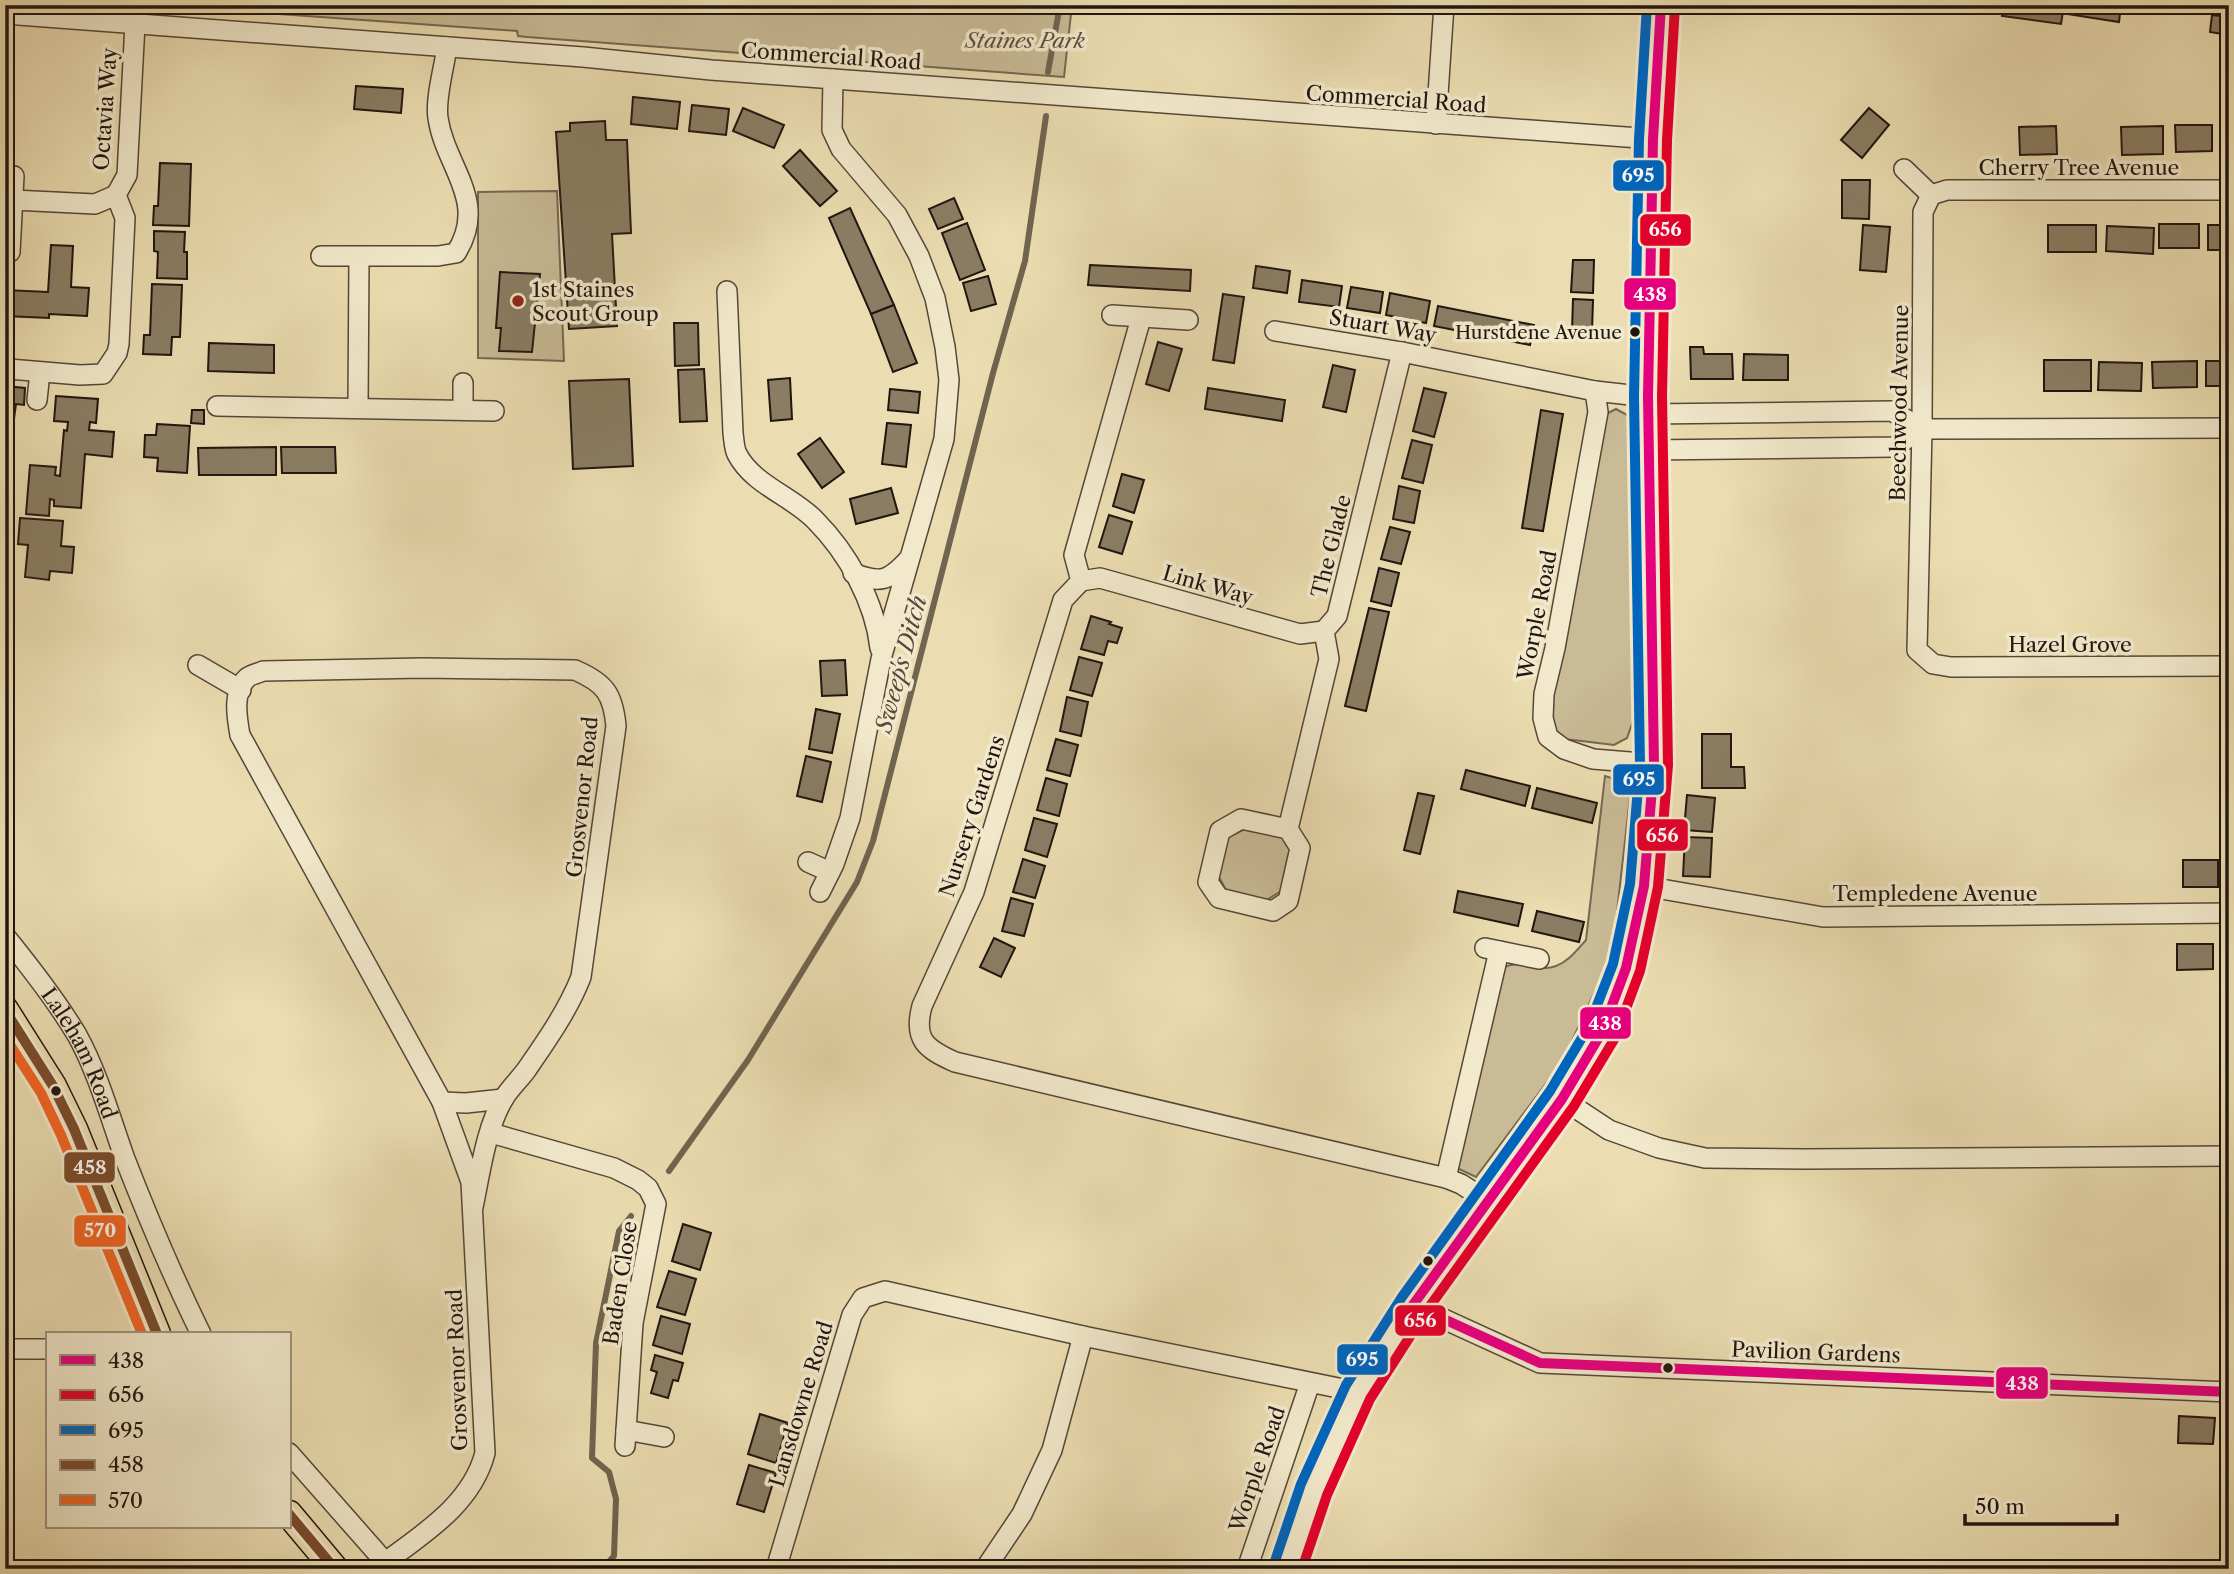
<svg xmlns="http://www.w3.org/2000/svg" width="2234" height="1574" font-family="'Libre Caslon Text',serif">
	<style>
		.green { fill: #c9bb96; stroke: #756853; stroke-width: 2 }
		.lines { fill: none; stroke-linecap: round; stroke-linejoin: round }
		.stream { stroke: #716450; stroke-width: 6 }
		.building { fill: #8a7d64; stroke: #211510; stroke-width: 2 }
		.minor-casing { stroke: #544738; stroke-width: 22 }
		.major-casing { stroke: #211510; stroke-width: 29 }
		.minor { stroke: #f2e9cc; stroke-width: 19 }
		.major { stroke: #ebddb1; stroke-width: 26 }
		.bus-1-casing { stroke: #f2e9cc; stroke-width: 16 }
		.bus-2-casing { stroke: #f2e9cc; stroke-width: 16 }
		.bus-3-casing { stroke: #f2e9cc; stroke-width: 16 }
		.bus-4-casing { stroke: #f2e9cc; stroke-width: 16 }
		.bus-5-casing { stroke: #f2e9cc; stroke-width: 16 }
		.bus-1 { stroke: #e5007d; stroke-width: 10 }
		.bus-2 { stroke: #e4002b; stroke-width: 10 }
		.bus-3 { stroke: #0065bd; stroke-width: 10 }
		.bus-4 { stroke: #7a4b2a; stroke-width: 10 }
		.bus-5 { stroke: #f26522; stroke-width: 10 }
		.poi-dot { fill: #8f2418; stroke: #f2e9cc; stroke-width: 2.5 }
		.bus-dot { fill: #211510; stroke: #f2e9cc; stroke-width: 2.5 }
		.labels { text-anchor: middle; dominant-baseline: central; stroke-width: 7; stroke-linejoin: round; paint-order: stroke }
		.bus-label { font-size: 19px; fill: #211510; stroke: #f2e9cc; text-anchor: end }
		.park-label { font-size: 21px; font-style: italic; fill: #5c4f3f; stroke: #f2e9cc }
		.street-label { font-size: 21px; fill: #211510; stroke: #f2e9cc }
		.poi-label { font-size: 21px; fill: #211510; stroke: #f2e9cc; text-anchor: start }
		.water-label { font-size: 23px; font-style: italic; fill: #564a3a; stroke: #f2e9cc }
		.line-badge { stroke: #f2e9cc; stroke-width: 2.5 }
		.badge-label { font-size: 19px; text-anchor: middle; font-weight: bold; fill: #fff }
	</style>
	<rect width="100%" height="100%" fill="#ebddb1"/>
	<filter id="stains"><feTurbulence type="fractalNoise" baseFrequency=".00286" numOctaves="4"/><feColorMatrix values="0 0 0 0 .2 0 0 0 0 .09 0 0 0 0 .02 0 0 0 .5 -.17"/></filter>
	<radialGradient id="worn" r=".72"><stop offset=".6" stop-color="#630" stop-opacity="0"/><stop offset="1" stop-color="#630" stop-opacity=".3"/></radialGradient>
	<g class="green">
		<polygon points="151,5 1072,5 1064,77 527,37 518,36 517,31"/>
		<polygon points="557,191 564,361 478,358 478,192"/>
		<polygon points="1616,409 1631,417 1633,721 1627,738 1614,745 1565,739 1555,732 1549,713 1604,415"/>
		<path d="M1605 776 1618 780 1630 797 1616 920 1604 972 1562 1062 1476 1177 1459 1169 1455 1152 1496 972C1522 954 1535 974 1556 966 1569 961 1577 950 1586 940Z"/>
		<polygon points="1245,829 1282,836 1291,846 1283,890 1265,901 1227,892 1218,875 1226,838"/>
	</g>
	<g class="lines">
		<g class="stream">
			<polyline points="1048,72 1060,5"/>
			<polyline points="669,1171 748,1060 857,882 873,841 993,373 1025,261 1046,116"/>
			<polyline points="602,1569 614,1556 616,1499 609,1472 592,1458 596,1343 619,1231 631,1216"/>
		</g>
	</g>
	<g class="building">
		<polygon points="2004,5 2064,5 2061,24 2002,16"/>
		<polygon points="2068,5 2121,5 2119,22 2067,14"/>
		<polygon points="2212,15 2229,17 2229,35 2210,32"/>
		<polygon points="356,86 403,89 401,113 354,109"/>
		<polygon points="633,97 680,102 677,129 631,124"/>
		<polygon points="692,105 729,109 726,135 689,131"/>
		<polygon points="743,108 784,125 774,148 733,131"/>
		<polygon points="1869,108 1889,125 1862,158 1841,140"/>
		<polygon points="605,121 606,140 627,140 631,233 612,234 617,326 569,329 556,132 570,131 570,123"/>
		<rect x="2225" y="124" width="4" height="28"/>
		<polygon points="2175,125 2212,125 2212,151 2176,152"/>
		<polygon points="2056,126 2057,154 2020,155 2019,127"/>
		<polygon points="2163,126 2163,154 2122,155 2121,127"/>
		<polygon points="800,150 837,191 820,206 783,166"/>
		<polygon points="160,163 191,164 189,226 153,225 154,206 158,206"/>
		<polygon points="1842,180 1870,180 1869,219 1842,218"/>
		<polygon points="954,198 963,219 938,229 929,209"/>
		<polygon points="850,208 894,305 871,314 829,218"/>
		<polygon points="967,223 985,270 960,280 942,233"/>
		<rect x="2159" y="224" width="40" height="24"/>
		<polygon points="1863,225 1890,227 1886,272 1860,270"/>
		<rect x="2048" y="225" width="48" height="27"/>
		<rect x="2208" y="225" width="21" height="25"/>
		<polygon points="2107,226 2154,228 2153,254 2106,251"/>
		<polygon points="154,231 185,232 184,252 187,252 187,279 157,278 158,252 154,251"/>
		<polygon points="51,245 73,246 71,287 89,288 87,316 49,314 49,318 5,316 5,290 48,292"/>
		<polygon points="1573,260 1594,260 1593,293 1571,292"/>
		<polygon points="1090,265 1191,270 1190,291 1088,285"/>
		<polygon points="1256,266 1290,271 1287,293 1253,288"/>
		<polygon points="500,272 540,274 532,352 499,351 501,328 496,328"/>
		<polygon points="988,276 996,304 971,311 963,283"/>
		<polygon points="1302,280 1342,286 1339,307 1299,302"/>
		<polygon points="152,284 182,285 180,337 172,337 171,355 143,354 144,335 150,335"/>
		<polygon points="1351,287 1383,292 1380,313 1347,308"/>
		<polygon points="1390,293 1430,301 1426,323 1386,315"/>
		<polygon points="1223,294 1244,297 1234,363 1213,360"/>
		<polygon points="1573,299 1593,300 1592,332 1572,331"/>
		<polygon points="894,305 917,363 893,372 871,314"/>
		<polygon points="1438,306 1534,325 1530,345 1434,326"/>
		<polygon points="674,323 698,323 699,365 675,366"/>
		<polygon points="1158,342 1182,349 1169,391 1146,384"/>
		<polygon points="209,343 274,345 274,373 208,371"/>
		<polygon points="1690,347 1703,347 1704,354 1732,354 1733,379 1691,379"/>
		<polygon points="1744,354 1788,355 1788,380 1743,380"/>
		<rect x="2044" y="360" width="47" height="31"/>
		<polygon points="2197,361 2197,387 2153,388 2152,362"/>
		<rect x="2206" y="361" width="23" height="25"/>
		<polygon points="2099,362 2142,363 2141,391 2098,390"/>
		<polygon points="1333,365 1355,370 1346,412 1323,407"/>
		<polygon points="704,369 707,421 680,422 678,370"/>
		<polygon points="790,378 792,419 771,421 768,380"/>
		<polygon points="629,379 633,466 573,469 569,381"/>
		<polygon points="5,386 25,388 24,405 16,404 14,419 5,418"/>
		<polygon points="1208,388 1285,400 1282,421 1205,409"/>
		<polygon points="1424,388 1446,393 1434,437 1413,431"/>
		<polygon points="890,389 920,392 918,413 888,410"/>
		<polygon points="56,396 98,399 96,423 90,422 89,430 114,432 112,457 85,454 81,508 54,506 54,500 50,499 49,516 26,514 30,465 56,467 55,475 60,476 64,430 67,431 68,422 54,421"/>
		<polygon points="192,410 204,410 204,424 191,423"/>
		<polygon points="1541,410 1563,414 1543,531 1522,528"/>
		<polygon points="887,423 911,425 906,467 882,464"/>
		<polygon points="157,424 190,426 187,473 157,471 158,458 144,457 145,435 156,435"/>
		<polygon points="820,438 844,472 822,488 798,454"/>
		<polygon points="1412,440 1432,445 1423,483 1402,478"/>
		<polygon points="276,447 276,475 199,475 198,448"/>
		<polygon points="281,447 335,447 336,473 282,473"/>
		<polygon points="1122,474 1144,480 1134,513 1113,506"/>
		<polygon points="1399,486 1420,491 1414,523 1393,519"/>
		<polygon points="891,488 898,513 856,524 850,499"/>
		<polygon points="1109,515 1132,522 1122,554 1099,547"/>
		<polygon points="20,518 63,521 61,546 74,547 72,573 50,571 49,580 25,577 28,545 18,544"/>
		<polygon points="1390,527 1410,532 1401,564 1381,559"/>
		<polygon points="1379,568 1399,573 1391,606 1371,601"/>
		<polygon points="1369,608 1389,612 1366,711 1345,706"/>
		<polygon points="1091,616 1111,622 1109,624 1122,628 1117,643 1108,641 1104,655 1081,649"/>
		<polygon points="1079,657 1102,663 1092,696 1070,690"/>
		<polygon points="845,660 847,695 822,696 820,661"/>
		<polygon points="1067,697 1088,702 1081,736 1060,731"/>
		<polygon points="816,709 840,714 832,753 809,749"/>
		<polygon points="1702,734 1731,734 1731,767 1744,767 1745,788 1702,788"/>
		<polygon points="1056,739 1078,745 1070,776 1047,770"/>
		<polygon points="806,756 831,762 822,802 797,796"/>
		<polygon points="1466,770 1530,786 1525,806 1461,789"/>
		<polygon points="1046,778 1067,784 1059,816 1037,810"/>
		<polygon points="1537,788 1597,803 1592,823 1532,808"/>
		<polygon points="1418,793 1434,796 1420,854 1404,850"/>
		<polygon points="1687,795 1715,798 1712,832 1684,830"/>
		<polygon points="1034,818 1057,824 1047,857 1025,850"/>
		<polygon points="1685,837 1712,838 1710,877 1683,876"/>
		<polygon points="1023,859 1045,866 1035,898 1013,892"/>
		<rect x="2183" y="860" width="35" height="27"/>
		<polygon points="1458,891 1523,904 1518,926 1454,912"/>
		<polygon points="1011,898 1033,904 1024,936 1002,931"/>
		<polygon points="1537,911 1584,922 1579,942 1532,931"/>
		<polygon points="994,938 1015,948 1001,977 980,967"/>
		<polygon points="2177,944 2213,944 2213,969 2177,970"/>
		<polygon points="683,1224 711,1233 700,1270 672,1261"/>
		<polygon points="669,1271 696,1279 685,1315 657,1307"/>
		<polygon points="661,1316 690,1324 682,1354 653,1345"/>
		<polygon points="655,1355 683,1363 678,1381 673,1380 668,1398 651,1393 657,1372 651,1370"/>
		<polygon points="760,1414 788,1423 776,1463 748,1454"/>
		<polygon points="2179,1416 2215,1418 2213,1444 2178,1443"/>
		<polygon points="2225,1417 2229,1418 2229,1445 2223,1445"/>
		<polygon points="749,1465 776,1473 764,1512 737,1504"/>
	</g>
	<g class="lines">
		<defs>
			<g id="minor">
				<polyline points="5,14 583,57 711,70 1653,139"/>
				<polyline points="1436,124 1444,5"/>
				<polyline points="1904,169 1931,195"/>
				<polyline points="1931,195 1923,212 1922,429 1917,650 1933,664 1951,667 2229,666"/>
				<polyline points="1931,195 1947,190 2229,190"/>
				<polyline points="13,200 95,204 116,195"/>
				<polyline points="10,252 14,176"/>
				<path d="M321 256H438L456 253C489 201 445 167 438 118 435 99 444 68 447 47"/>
				<path d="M727 291 733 433C734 440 734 448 737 454 753 485 792 496 815 520 848 553 875 602 880 648"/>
				<polyline points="1112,315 1188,320"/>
				<path d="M1141 318 1074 555 1081 581 1063 600 974 892 922 1006C913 1040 926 1049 955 1062L1446 1178 1461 1184 1489 1202"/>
				<polyline points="1275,331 1402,352 1595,391 1648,397"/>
				<polyline points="9,369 80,375 103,374 117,353 119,344 125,218 116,195 127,175 135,24"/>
				<polyline points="1595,391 1598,412 1555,648 1544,694 1543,718 1548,737 1564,749 1593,759 1654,764"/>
				<polyline points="37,400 40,372"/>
				<polyline points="217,406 494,411"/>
				<polyline points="358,408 359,257"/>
				<polyline points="463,409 463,383"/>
				<polyline points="1649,414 1892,411 1922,429 2229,428"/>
				<polyline points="1648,450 1894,447 1922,429"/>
				<path d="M853 573C881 584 889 581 909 559"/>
				<polyline points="1081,581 1100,578 1300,634 1324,631"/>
				<polyline points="198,665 241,690"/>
				<polyline points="1288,829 1241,819 1220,831 1208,882 1219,898 1273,911 1288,901 1300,848 1288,829 1329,659 1324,631 1337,616 1402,352"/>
				<polyline points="808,862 830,872"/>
				<polyline points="1644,886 1823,917 2229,913"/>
				<polyline points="820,892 834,864 850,818 881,659 944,439 949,380 945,347 935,298 919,256 897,215 841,149 832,130 833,79"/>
				<path id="s1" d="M5 936C31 968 56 1000 77 1035 98 1073 110 1117 125 1159 148 1218 173 1277 201 1334"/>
				<polyline points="1485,948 1539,959"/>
				<polyline points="1562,1099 1609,1130 1659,1148 1705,1158 1804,1159 2229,1156"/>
				<polyline points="442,1102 466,1103 503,1099"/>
				<polyline points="491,1133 614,1168 638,1180 648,1188 656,1204 633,1323 625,1446"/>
				<polyline points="1446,1178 1499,951"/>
				<polyline points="1413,1305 1540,1363 2229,1392"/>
				<polyline points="5,1349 47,1349"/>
				<polyline points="626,1430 664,1437"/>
				<polyline points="289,1453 385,1562"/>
				<path d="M376 1569C418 1537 471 1507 485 1453L471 1182 442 1102 240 735C237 718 232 692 247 678 250 675 259 673 263 671L423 668 575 670C605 683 613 694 616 726L581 977C568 1010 547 1040 527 1069 520 1079 510 1088 504 1098 486 1127 480 1174 473 1207"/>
				<polyline points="776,1569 852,1315 863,1298 885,1291 1083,1336 1358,1392"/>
				<polyline points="985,1569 1022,1514 1052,1450 1083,1336"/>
				<polyline points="1247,1569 1310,1383"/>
				<polyline points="1287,1569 1314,1490 1358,1392 1413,1305 1562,1099 1602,1032 1626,968 1644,886 1654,764 1648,397 1653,139 1661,5"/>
			</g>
			<g id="major">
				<polyline points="5,1010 53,1086 74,1129 157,1334"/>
				<polyline points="289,1514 335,1569"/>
			</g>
		</defs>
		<use href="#minor" class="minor-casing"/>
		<use href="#major" class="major-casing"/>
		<use href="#minor" class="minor"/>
		<use href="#major" class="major"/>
		<defs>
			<g id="bus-1">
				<polyline points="1413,1305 1562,1099 1602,1032 1626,968 1644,886 1654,764 1648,397 1653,139 1661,5"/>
				<polyline points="1413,1305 1540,1363 2229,1392"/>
			</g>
			<polyline id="bus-2" points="1302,1569 1327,1495 1370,1399 1425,1313 1574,1106 1615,1038 1640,971 1658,887 1668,765 1662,397 1667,140 1675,6"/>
			<polyline id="bus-3" points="1274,1564 1301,1484 1346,1385 1402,1297 1550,1091 1589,1026 1613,964 1630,884 1640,764 1634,397 1639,139 1647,5"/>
			<g id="bus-4">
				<polyline points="5,1010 53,1086 74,1129 157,1334"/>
				<polyline points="289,1514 335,1569"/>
			</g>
			<polyline id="bus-5" points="5,1037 41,1093 61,1135 142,1334"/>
		</defs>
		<use href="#bus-1" class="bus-1-casing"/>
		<use href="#bus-2" class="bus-2-casing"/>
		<use href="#bus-3" class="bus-3-casing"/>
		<use href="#bus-4" class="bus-4-casing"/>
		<use href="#bus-5" class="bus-5-casing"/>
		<use href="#bus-1" class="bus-1"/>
		<use href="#bus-2" class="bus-2"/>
		<use href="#bus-3" class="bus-3"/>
		<use href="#bus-4" class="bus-4"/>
		<use href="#bus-5" class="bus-5"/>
	</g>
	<circle class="poi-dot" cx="518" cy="301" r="7"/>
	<g class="bus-dot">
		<circle cx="1635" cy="332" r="6"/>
		<circle cx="56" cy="1091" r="6"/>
		<circle cx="1428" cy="1261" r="6"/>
		<circle cx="1668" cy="1368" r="6"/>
	</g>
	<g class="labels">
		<g class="bus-label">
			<text x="1622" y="332">Hurstdene Avenue</text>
		</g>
		<g class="park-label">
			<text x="1025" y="40">Staines Park</text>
		</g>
		<g class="street-label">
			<text transform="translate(831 56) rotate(4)">Commercial Road</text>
			<text transform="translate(1396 99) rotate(4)">Commercial Road</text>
			<text transform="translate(105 109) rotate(-86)">Octavia Way</text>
			<text x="2079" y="167">Cherry Tree Avenue</text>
			<text transform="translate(1383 326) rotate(10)">Stuart Way</text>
			<text transform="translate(1899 403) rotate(-89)">Beechwood Avenue</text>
			<text transform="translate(1331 546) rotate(-76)">The Glade</text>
			<text transform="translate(1208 585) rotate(16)">Link Way</text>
			<text transform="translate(1537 615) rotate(-79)">Worple Road</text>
			<text x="2070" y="644">Hazel Grove</text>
			<text transform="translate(582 797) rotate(-84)">Grosvenor Road</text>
			<text transform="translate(972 816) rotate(-72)">Nursery Gardens</text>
			<text x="1935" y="893">Templedene Avenue</text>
			<text stroke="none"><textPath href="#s1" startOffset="140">Laleham Road</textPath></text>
			<text transform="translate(620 1283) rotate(-81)">Baden Close</text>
			<text transform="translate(1816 1352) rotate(2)">Pavilion Gardens</text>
			<text transform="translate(457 1370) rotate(-92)">Grosvenor Road</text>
			<text transform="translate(801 1404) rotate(-73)">Lansdowne Road</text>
			<text transform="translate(1257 1469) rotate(-71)">Worple Road</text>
		</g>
		<g class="poi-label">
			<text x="532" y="289">1st Staines<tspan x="532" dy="24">Scout Group</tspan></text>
		</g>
		<g class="water-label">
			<text transform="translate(901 664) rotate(-75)">Sweep's Ditch</text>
		</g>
	</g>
	<g class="line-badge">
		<rect x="1612" y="159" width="53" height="33" rx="7" fill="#0065bd"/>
		<rect x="1639" y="213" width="53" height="34" rx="7" fill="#e4002b"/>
		<rect x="1623" y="277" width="54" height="34" rx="7" fill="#e5007d"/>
		<rect x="1612" y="763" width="53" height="33" rx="7" fill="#0065bd"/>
		<rect x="1636" y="818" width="53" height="34" rx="7" fill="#e4002b"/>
		<rect x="1579" y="1006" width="53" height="34" rx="7" fill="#e5007d"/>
		<rect x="63" y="1151" width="53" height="33" rx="7" fill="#7a4b2a"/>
		<rect x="73" y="1214" width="54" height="34" rx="7" fill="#f26522"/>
		<rect x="1394" y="1304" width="53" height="33" rx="7" fill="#e4002b"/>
		<rect x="1336" y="1343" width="53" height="33" rx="7" fill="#0065bd"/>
		<rect x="1995" y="1366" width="54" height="34" rx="7" fill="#e5007d"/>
	</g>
	<g class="badge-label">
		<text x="1638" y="182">695</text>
		<text x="1665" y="236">656</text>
		<text x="1650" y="301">438</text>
		<text x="1639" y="786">695</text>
		<text x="1662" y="842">656</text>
		<text x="1605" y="1030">438</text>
		<text x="90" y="1174">458</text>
		<text x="100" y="1237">570</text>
		<text x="1420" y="1327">656</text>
		<text x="1362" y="1366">695</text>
		<text x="2022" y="1390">438</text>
	</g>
	<rect width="2234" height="1574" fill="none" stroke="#ebddb1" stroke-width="28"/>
	<rect x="7" y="7" width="2220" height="1560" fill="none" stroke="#211510" stroke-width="3.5"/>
	<rect x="14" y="14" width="2206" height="1546" fill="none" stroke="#211510" stroke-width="2"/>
	<rect x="46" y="1332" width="245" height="196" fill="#f2e9cc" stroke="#9e9481" stroke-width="2"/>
	<rect x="60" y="1355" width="35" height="10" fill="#e5007d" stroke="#9e9481" stroke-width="2"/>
	<text x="108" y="1368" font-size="21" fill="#211510">438</text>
	<rect x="60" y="1390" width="35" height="10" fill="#e4002b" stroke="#9e9481" stroke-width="2"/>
	<text x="108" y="1402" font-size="21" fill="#211510">656</text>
	<rect x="60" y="1425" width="35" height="10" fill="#0065bd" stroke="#9e9481" stroke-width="2"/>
	<text x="108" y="1438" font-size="21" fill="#211510">695</text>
	<rect x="60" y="1460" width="35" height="10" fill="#7a4b2a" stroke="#9e9481" stroke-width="2"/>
	<text x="108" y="1472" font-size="21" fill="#211510">458</text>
	<rect x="60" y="1495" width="35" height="10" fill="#f26522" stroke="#9e9481" stroke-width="2"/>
	<text x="108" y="1508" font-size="21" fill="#211510">570</text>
	<path d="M1965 1514v10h152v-10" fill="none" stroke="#211510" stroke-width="3.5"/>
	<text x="1975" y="1514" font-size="21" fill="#211510" stroke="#f2e9cc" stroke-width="5" paint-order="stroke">50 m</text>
	<rect width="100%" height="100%" filter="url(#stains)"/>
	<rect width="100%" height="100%" fill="url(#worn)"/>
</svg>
